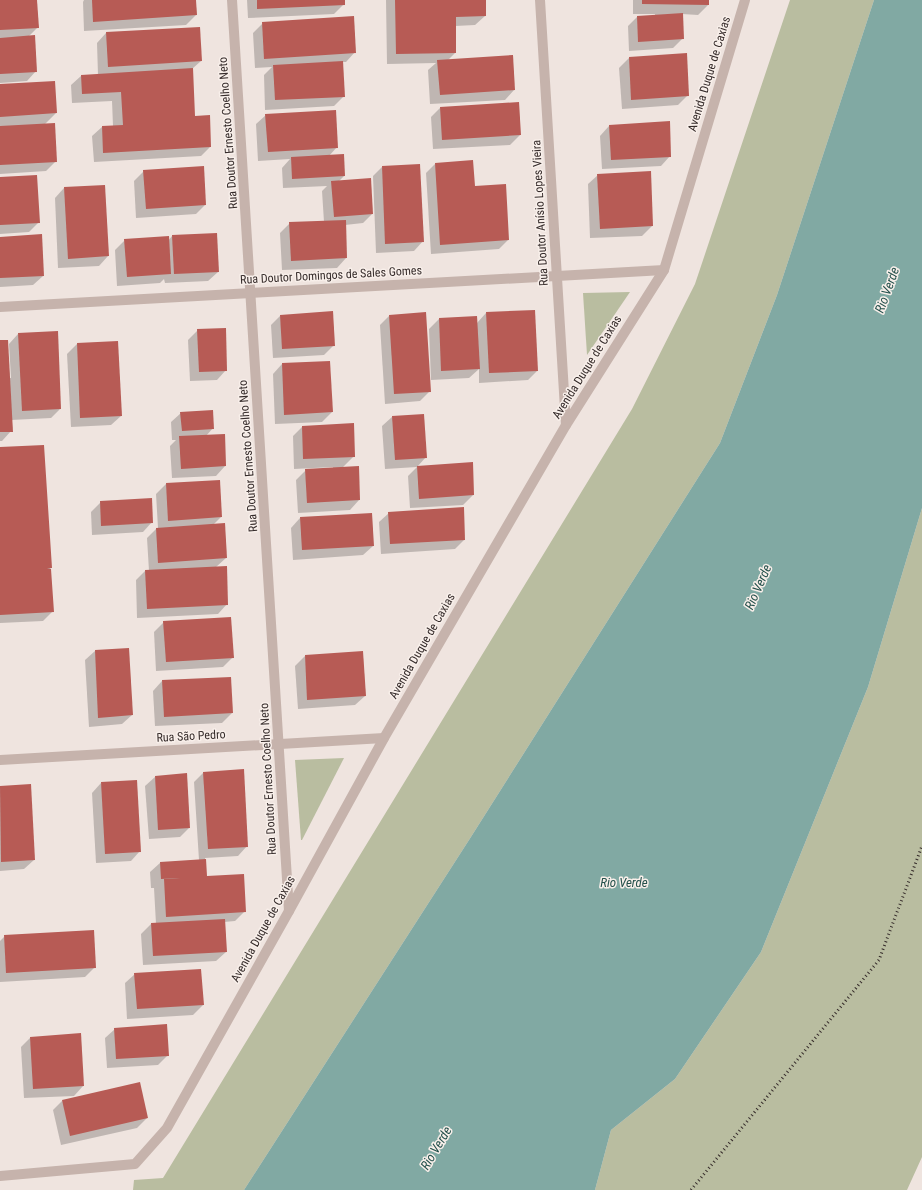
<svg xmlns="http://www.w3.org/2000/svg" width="922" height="1190" font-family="'Roboto Condensed',sans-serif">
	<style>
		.green { fill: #b9bda0 }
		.water { fill: #81a9a3 }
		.shadow { fill: #0003 }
		.building { fill: #b75b55 }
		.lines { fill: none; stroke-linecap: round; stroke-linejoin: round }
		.minor { stroke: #c6b3ac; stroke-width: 10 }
		.rail { stroke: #352b2a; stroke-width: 3; stroke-dasharray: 1 3; stroke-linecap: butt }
		.labels { text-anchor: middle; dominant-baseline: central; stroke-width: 3; stroke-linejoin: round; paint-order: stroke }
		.street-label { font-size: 12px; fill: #352b2a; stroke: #f8efea }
		.water-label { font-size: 13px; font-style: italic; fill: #25514c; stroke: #f8efea }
	</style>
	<rect width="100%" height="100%" fill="#efe4df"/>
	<g class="green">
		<polygon points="790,0 874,0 777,295 720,443 469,840 244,1190 133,1190 134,1180 163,1178 632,409 695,284"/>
		<polygon points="630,292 587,355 583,293"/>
		<polygon points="922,508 922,1157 907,1190 595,1190 611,1130 675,1079 761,952 868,687"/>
		<polygon points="344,758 302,840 301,840 295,760"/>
	</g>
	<polygon class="water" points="874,0 922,0 922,508 868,687 761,952 675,1079 611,1130 595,1190 244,1190 469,840 720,443 777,295"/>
	<g class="shadow">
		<polygon points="0,0 36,0 38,27 28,37 36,71 27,81 0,83"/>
		<polygon points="84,0 195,0 196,15 186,25 84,31 83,2"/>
		<polygon points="247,0 344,0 344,4 334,14 248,18"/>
		<polygon points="386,0 485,0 485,16 475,25 455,26 455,53 448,60 514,90 505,100 430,104 428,70 436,63 387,64"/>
		<polygon points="633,0 708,0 708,5 698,15 682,14 683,38 673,48 629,51 628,26 637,17 655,16 655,14 633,14"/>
		<polygon points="263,23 355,52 346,62 342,62 344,96 334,106 265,110 264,75 272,67 255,68 253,33"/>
		<polygon points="106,33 201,61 192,69 194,117 210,147 201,156 94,162 92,136 102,127 113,126 112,101 72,103 71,85 81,76 98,75 97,43"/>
		<polygon points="686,54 688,95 678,105 622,109 619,68 629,58"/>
		<polygon points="0,85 56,113 44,125 56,161 46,171 0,174"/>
		<polygon points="440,108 520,135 510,145 433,149 431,117"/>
		<polygon points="266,115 337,147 329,156 344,176 339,181 372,214 363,223 345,225 346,258 337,268 282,270 280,233 290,223 324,222 322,191 327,186 283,188 282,168 290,159 258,161 256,124"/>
		<polygon points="609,126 670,156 661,166 602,169 600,136"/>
		<polygon points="435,164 474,187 508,240 499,249 431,254 426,173"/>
		<polygon points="382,167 423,241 414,251 376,253 373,176"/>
		<polygon points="144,171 205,205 196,214 136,218 134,181"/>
		<polygon points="598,175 652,226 642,236 590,238 588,184"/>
		<polygon points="0,178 39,222 29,232 0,234"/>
		<polygon points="104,186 108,256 99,266 58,268 55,198 64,188"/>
		<polygon points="172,236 218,272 208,281 165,283 164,279 160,283 117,286 115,250 125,240 168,241"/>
		<polygon points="0,238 43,276 33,285 0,287"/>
		<polygon points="486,313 537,371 528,380 479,383 479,369 469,378 431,380 429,329 439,319 477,323"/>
		<polygon points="280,316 334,345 324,355 273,358 271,325"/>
		<polygon points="389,316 430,391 420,401 385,404 380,325"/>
		<polygon points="198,330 226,370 217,380 190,381 188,340"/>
		<polygon points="18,334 60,409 51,418 11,420 11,431 2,441 0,441 0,341 9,378 11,378 9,344"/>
		<polygon points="117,342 121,416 111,425 71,427 67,354 77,344"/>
		<polygon points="282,364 332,412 322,422 275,424 273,374"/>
		<polygon points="181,413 213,428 206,436 225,466 216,476 172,478 170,446 176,440 172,440 171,422"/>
		<polygon points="392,417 426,457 417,467 473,495 463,505 410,508 408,476 417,467 385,469 382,426"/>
		<polygon points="302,427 354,456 342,468 359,500 350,510 298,513 296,480 306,470 333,469 333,467 294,469 293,436"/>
		<polygon points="43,446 53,611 43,621 0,623 0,448"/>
		<polygon points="219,481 221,517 213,525 226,558 216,567 227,604 218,614 137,618 136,580 145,571 149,571 147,538 156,529 158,528 156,494 166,484"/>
		<polygon points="101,502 152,522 143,532 92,535 91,512"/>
		<polygon points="389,513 464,540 455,549 381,554 379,522"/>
		<polygon points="300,518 373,546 363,555 293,560 291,528"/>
		<polygon points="164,622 233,657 223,667 156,671 154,632"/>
		<polygon points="128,649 132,715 122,724 89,727 85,660 95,651"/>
		<polygon points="305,656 365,696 355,705 298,709 295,666"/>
		<polygon points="162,681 232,713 222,723 155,726 153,691"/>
		<polygon points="203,773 247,846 238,856 205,858 206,878 245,911 235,921 224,922 226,952 216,961 143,965 141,934 151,924 156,924 154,888 151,888 150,872 160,863 199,860 194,782"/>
		<polygon points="155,777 189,828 180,837 149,839 145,786"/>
		<polygon points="101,783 140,851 131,861 96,863 92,793"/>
		<polygon points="30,785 34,860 24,869 0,871 0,787"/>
		<polygon points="5,936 95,967 85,977 0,982 0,941"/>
		<polygon points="135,974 203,1005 193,1015 127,1019 125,983"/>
		<polygon points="115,1029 168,1055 158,1065 107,1068 105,1038"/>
		<polygon points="31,1037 83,1086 74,1096 24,1098 21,1047"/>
		<polygon points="62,1101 147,1118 137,1128 61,1145 53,1110"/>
	</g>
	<g class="building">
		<polygon points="0,0 37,0 39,28 0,30"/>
		<polygon points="92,0 196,0 197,15 93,22"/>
		<polygon points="257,0 345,0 345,5 257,9"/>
		<polygon points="395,0 486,0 486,16 456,17 456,53 396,54"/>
		<polygon points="642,0 709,0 709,5 642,4"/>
		<polygon points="683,13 684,39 638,42 637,16"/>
		<polygon points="354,16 356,53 264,59 262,22"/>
		<polygon points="200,27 202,61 108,67 106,32"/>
		<polygon points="35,35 37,72 0,74 0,38"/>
		<polygon points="687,53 689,96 631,100 629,57"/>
		<polygon points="513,55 515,90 440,95 437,60"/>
		<polygon points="343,61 345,97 275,100 273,65"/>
		<polygon points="193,68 195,116 210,115 211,147 103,153 102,126 123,125 121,92 82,94 81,75"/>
		<polygon points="55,81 57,113 0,117 0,84"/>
		<polygon points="519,102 521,135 442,140 440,107"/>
		<polygon points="336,110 338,148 268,152 265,114"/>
		<polygon points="670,121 671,157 611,160 609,125"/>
		<polygon points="55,123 57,162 0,165 0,126"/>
		<polygon points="344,154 345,176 292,179 291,157"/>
		<polygon points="473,160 475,186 506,184 509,240 440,245 435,163"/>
		<polygon points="420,164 424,242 385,244 382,166"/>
		<polygon points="204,166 206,205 146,209 143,170"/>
		<polygon points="651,171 653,226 600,229 597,174"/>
		<polygon points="37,175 40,223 0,225 0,177"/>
		<polygon points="371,178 373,214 334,217 331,181"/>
		<polygon points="105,185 109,256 68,259 64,187"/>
		<polygon points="346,220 347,258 291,261 289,222"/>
		<polygon points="217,233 219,272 174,274 172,235"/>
		<polygon points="42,234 44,276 0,278 0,237"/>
		<polygon points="169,236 171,274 127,277 124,239"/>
		<polygon points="535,310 538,371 489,373 486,312"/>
		<polygon points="333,311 335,346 282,349 280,315"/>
		<polygon points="426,312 431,392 394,394 389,315"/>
		<polygon points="477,316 480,369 441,371 439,318"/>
		<polygon points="226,328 227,371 199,372 197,329"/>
		<polygon points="58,331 61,409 22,411 18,333"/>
		<polygon points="0,340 8,340 13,432 0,432"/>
		<polygon points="118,341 122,416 80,418 77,343"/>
		<polygon points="330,361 333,412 284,415 282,363"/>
		<polygon points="213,410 214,429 182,431 180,412"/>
		<polygon points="424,414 427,458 395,460 392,416"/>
		<polygon points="354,423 355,457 303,459 302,426"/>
		<polygon points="225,434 226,466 181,469 179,436"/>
		<polygon points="44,445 52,568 47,568 51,569 54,612 0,615 0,447"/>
		<polygon points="473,462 474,495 419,499 417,466"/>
		<polygon points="359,466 360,500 307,503 305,469"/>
		<polygon points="220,480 222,517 168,521 166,483"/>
		<polygon points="152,498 153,523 101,526 100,501"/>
		<polygon points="464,507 465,540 390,544 388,512"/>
		<polygon points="372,513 374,546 302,550 300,517"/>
		<polygon points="225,523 227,558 158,563 156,528"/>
		<polygon points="227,566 228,605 147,609 145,570"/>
		<polygon points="231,617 234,658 166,662 163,621"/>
		<polygon points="129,648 133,715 98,718 95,650"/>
		<polygon points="363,651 366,696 307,700 305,655"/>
		<polygon points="231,677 233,713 164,717 162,680"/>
		<polygon points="244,769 248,847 208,849 203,772"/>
		<polygon points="187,773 190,828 158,830 155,776"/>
		<polygon points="137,780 141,852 105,854 101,782"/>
		<polygon points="31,784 35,860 1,862 0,786"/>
		<polygon points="206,859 207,876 244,874 246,912 166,917 164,879 180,878 161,879 160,862"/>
		<polygon points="225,919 227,952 153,956 151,923"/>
		<polygon points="94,930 96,968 6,973 4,935"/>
		<polygon points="201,969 204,1005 137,1009 134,973"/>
		<polygon points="167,1024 169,1056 116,1059 114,1028"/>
		<polygon points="81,1033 84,1086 33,1089 30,1037"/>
		<polygon points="140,1082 148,1118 70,1136 62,1100"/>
	</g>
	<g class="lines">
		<g class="minor">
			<polyline points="232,0 289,911"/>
			<polyline points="540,0 566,425"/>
			<polyline points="0,307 664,270"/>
			<polyline points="0,760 384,738"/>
			<polyline points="0,1176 135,1164 167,1128 289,911 384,738 566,425 664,270 745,0"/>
		</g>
		<polyline class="rail" points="691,1190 879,960 922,846"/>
	</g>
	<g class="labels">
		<g class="street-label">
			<text transform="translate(709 74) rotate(-73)">Avenida Duque de Caxias</text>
			<text transform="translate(228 133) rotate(-94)">Rua Doutor Ernesto Coelho Neto</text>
			<text transform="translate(540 213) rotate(-93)">Rua Doutor Anísio Lopes Vieira</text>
			<text transform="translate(331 275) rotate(-3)">Rua Doutor Domingos de Sales Gomes</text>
			<text transform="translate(587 367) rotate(-58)">Avenida Duque de Caxias</text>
			<text transform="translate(248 456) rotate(-94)">Rua Doutor Ernesto Coelho Neto</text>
			<text transform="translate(422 646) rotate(-60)">Avenida Duque de Caxias</text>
			<text transform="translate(191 736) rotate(-3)">Rua São Pedro</text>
			<text transform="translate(268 779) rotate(-93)">Rua Doutor Ernesto Coelho Neto</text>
			<text transform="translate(263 929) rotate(-61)">Avenida Duque de Caxias</text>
		</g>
		<g class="water-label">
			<text transform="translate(887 290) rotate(-70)">Rio Verde</text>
			<text transform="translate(758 587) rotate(-66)">Rio Verde</text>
			<text x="624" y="882">Rio Verde</text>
			<text transform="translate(436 1148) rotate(-59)">Rio Verde</text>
		</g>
	</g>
</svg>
